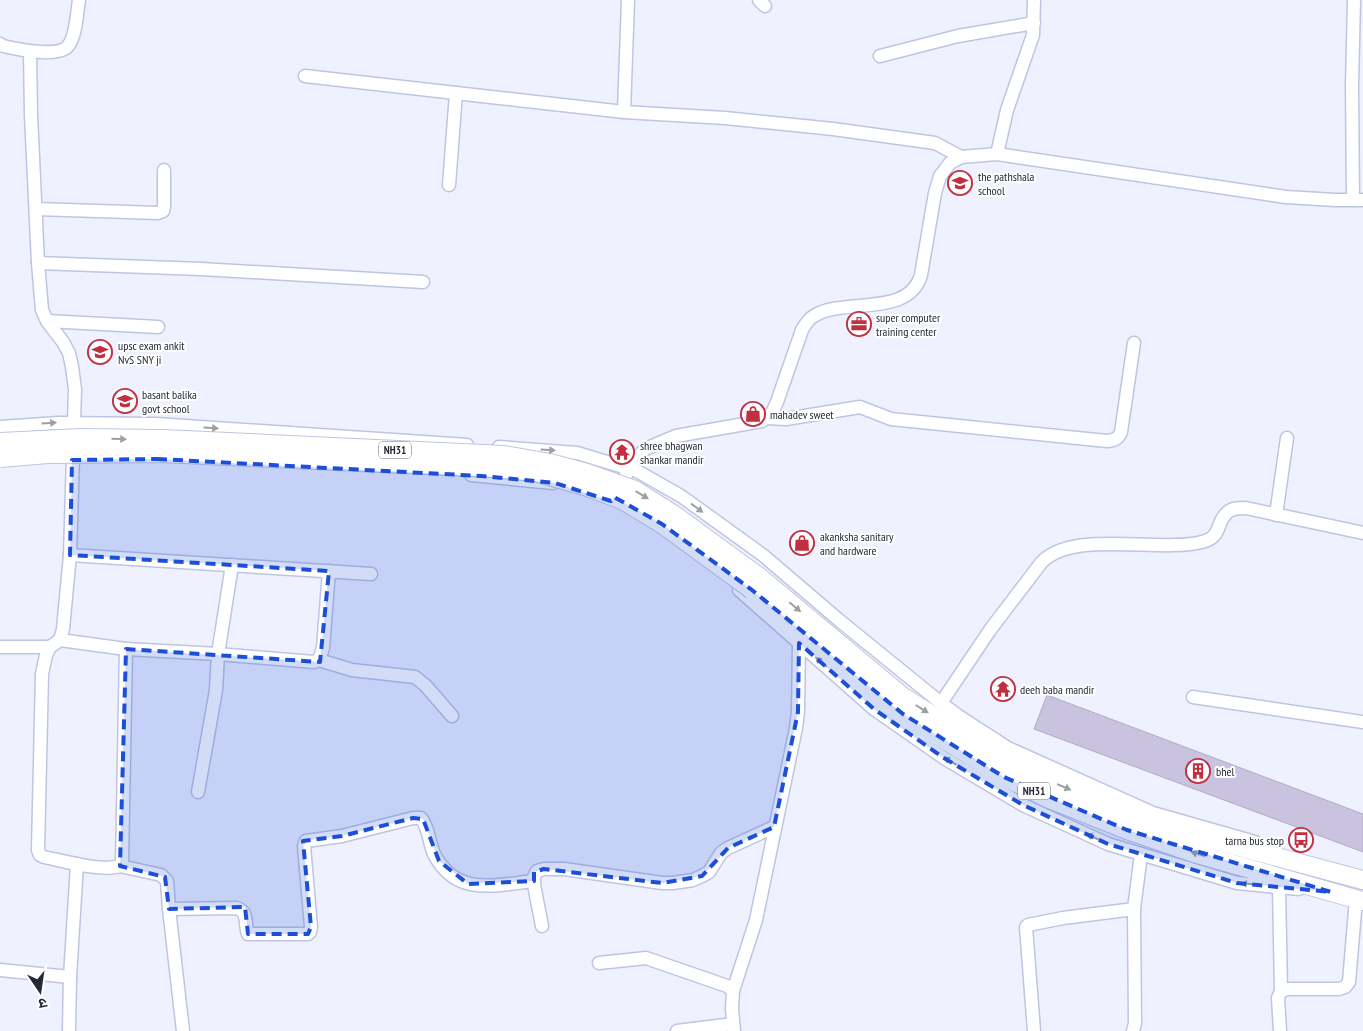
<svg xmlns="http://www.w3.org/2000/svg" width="1363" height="1031" font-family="'PT Sans Narrow','Noto Sans Devanagari',sans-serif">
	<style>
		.building { fill: #c9c3e0; stroke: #b2abc8 }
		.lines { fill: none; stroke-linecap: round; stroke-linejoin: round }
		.minor-casing { stroke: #bec5e2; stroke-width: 15 }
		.highway-casing { stroke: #bec5e2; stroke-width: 20 }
		.minor { stroke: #fff; stroke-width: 12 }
		.highway { stroke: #fff; stroke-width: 18 }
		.highway-bridge-casing { stroke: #bec5e2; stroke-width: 20; stroke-linecap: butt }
		.highway-bridge { stroke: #fff; stroke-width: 18 }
		.oneway { fill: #9d9fa4 }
		.marked { fill: #1d4ed8; fill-opacity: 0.2; stroke: #1d4ed8; stroke-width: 4; stroke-dasharray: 10 6; stroke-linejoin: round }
		.labels { text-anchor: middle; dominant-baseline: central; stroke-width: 4; stroke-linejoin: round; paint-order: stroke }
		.shield { fill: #fff; stroke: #676971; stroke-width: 1 }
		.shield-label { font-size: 11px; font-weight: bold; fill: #262934 }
		.poi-label { font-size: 12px; fill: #262934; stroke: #fff; text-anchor: start }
	</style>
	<rect width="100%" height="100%" fill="#eff2fe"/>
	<polygon class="building" points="1047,695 1363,814 1363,852 1034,729"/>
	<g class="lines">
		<defs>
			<g id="minor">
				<polyline points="759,0 765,6"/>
				<path d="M0 44 3 46C16 49 59 58 68 46 76 37 77 12 79 0"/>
				<path d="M30 52 31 115 38 263 42 310 47 321 63 342 69 353 72 367 75 389 70 555 63 629 60 640 50 647 46 655 42 674 38 850 40 855 44 857C63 861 102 872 120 866L122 862 126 649"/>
				<polyline points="880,56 958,36 1034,23"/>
				<polyline points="305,76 624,112 725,118 833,129 935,143 961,157"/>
				<polyline points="624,112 628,0"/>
				<polyline points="997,154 1007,110 1033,35 1034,0"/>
				<polyline points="449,185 456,93"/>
				<polyline points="1353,200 1352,86 1354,0"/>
				<polyline points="36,209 158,213 163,211 164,207 164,170"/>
				<polyline points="38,263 201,269 423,282"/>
				<polyline points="47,321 158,327"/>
				<path d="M767 418 786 419 860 407 891 419 1107 441C1115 440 1118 439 1121 432L1134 343"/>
				<polyline points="0,427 58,423 156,424 467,445"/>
				<polyline points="499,447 577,453 637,471 681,496 764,556 840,621 941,703 960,717 1008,748 1153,813 1255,842"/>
				<polyline points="471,475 553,483"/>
				<path d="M616 492 634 461 645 449 676 436 762 421 772 413 777 402 802 330C805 325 808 319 814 316 843 297 909 318 921 275L935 193 940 176 950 163 961 157 997 154 1286 197 1335 200H1363"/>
				<polyline points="1276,515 1287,438"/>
				<polyline points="70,555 371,574"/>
				<polyline points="739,590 874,709 944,758 1023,805 1108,844 1237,883 1299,889"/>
				<polyline points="60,640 126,649 218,654 314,662 319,660 323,648 329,571"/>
				<polyline points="0,647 50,647"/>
				<polyline points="319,660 352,670 415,677 425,685 452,716"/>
				<polyline points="1193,697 1363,722"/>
				<path d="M941 703 990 630 1041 563C1072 529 1157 553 1202 542 1223 537 1215 522 1228 512 1232 508 1240 508 1246 508L1363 533"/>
				<polyline points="198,792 216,690 218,654 232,565"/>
				<polyline points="120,866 161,875 167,881 169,909 183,1031"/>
				<polyline points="1279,887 1281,991"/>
				<path d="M169 909 237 908C249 912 244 924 248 934H308L310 932 311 927 304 846 306 841 342 836 413 818H421C429 828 429 843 434 854 456 897 495 885 534 881"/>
				<polyline points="542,926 534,885 534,877 537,871 544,869 564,869 662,883 673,883 693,880 702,876 709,872 721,853 728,848 774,827"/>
				<polyline points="599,963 646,958 727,986 733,991"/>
				<polyline points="0,970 70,977"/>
				<polyline points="69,1031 70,977 77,864"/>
				<polyline points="677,1031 733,1024"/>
				<polyline points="734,1031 732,1009 733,991 756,920 796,728 798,712 799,643"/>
				<polyline points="1034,1031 1026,927 1028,925 1063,918 1134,909"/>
				<polyline points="1133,1031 1135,1023 1134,909 1141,854"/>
				<polyline points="1280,1031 1278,998 1281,991 1288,989 1339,989 1345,987 1349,982 1356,899"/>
			</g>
			<g id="highway">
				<polyline points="758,576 903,697 963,734 1006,759 1059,785 1118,809 1187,833 1363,880"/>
				<polyline points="752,590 857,680 903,714 1004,777 1049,799 1127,830 1194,853 1363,901"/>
			</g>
		</defs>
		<use href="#minor" class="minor-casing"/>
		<use href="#highway" class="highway-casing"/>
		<use href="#minor" class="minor"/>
		<use href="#highway" class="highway"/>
		<defs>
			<g id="highway-bridge">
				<polyline points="0,442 82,438 163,439 504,455 550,463 587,473 635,490 673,514 758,576"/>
				<polyline points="0,458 48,454 161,453 492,468 535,472 585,486 622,500 662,524 752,590"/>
			</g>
		</defs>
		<use href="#highway-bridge" class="highway-bridge-casing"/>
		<use href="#highway-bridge" class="highway-bridge"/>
	</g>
	<defs><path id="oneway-solid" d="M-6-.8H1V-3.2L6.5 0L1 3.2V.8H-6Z" transform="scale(1.25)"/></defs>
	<g class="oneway">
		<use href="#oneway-solid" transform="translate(49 423) rotate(-4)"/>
		<use href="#oneway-solid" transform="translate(211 428) rotate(4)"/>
		<use href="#oneway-solid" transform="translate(119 439) rotate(1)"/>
		<use href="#oneway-solid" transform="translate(548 450) rotate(4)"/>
		<use href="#oneway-solid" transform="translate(642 495) rotate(31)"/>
		<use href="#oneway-solid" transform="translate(697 508) rotate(36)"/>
		<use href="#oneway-solid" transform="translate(795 607) rotate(40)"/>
		<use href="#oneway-solid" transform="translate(821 662) rotate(-139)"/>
		<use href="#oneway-solid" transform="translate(922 709) rotate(32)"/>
		<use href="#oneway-solid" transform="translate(950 761) rotate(-149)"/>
		<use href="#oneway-solid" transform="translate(1064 787) rotate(23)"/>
		<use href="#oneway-solid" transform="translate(1093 837) rotate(-155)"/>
		<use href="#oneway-solid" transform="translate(1198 854) rotate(-163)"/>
		<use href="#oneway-solid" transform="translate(1248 884) rotate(-174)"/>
	</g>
	<path class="marked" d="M157 459 481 476 555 483 611 501 614 497 662 524 752 590 903 714 1004 777 1127 830 1331 892 1237 883 1108 844 1023 805 944 758 874 709 799 643 798 712 774 827 728 848 702 876 662 883 544 869 534 872V881L468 884 439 861 423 819 413 818 342 836 303 841 311 927 308 934H248L245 907 169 909 165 877 120 866 126 649 320 662 329 571 70 555 72 460Z"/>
	<defs>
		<symbol id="school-ring" viewBox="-11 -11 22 22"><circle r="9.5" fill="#fff" stroke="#c03041" stroke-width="1.5"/><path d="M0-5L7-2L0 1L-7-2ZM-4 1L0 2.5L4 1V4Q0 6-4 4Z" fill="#c03041"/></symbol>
		<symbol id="office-ring" viewBox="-11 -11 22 22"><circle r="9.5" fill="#fff" stroke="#c03041" stroke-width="1.5"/><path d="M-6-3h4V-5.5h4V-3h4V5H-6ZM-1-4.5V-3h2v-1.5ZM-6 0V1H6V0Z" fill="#c03041"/></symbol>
		<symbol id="shop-ring" viewBox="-11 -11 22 22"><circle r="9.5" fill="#fff" stroke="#c03041" stroke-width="1.5"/><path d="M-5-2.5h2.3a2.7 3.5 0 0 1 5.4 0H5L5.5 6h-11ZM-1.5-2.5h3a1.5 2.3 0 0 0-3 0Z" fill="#c03041"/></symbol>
		<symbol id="temple-ring" viewBox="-11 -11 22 22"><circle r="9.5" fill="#fff" stroke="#c03041" stroke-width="1.5"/><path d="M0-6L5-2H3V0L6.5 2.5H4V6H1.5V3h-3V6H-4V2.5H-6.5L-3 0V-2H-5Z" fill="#c03041"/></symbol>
		<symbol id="building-ring" viewBox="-11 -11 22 22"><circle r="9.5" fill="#fff" stroke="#c03041" stroke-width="1.5"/><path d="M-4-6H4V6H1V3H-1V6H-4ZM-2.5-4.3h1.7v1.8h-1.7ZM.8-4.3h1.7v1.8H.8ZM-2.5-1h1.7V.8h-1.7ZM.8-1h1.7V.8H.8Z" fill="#c03041"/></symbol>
		<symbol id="bus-ring" viewBox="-11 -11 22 22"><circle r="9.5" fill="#fff" stroke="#c03041" stroke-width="1.5"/><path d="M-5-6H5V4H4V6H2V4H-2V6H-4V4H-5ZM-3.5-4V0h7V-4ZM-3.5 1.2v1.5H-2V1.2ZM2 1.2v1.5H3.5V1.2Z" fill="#c03041"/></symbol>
	</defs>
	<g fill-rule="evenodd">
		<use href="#school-ring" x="946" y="169" width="28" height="28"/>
		<use href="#office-ring" x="845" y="310" width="28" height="28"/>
		<use href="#school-ring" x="86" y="338" width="28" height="28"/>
		<use href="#school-ring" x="111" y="387" width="28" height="28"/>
		<use href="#shop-ring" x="739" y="400" width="28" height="28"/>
		<use href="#temple-ring" x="608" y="438" width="28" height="28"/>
		<use href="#shop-ring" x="788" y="529" width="28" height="28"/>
		<use href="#temple-ring" x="989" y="675" width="28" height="28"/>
		<use href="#building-ring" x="1184" y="757" width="28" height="28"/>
		<use href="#bus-ring" x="1287" y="826" width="28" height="28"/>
	</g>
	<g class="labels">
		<g class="shield">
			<rect x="379" y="441.5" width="32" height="17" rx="4"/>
			<rect x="1018" y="782.5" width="32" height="17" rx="4"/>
		</g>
		<g class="shield-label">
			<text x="395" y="450">NH31</text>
			<text x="1034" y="791">NH31</text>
		</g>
		<g class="poi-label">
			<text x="978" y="176">the pathshala<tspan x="978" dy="14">school</tspan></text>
			<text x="876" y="317">super computer<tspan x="876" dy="14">training center</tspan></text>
			<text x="118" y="345">upsc exam ankit<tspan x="118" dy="14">NvS SNY ji</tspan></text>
			<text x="142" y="394">basant balika<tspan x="142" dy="14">govt school</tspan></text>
			<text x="770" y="414">mahadev sweet</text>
			<text x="640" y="445">shree bhagwan<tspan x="640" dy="14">shankar mandir</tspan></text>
			<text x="820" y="536">akanksha sanitary<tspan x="820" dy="14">and hardware</tspan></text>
			<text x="1020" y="689">deeh baba mandir</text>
			<text x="1216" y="771">bhel</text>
			<text x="1284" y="840" text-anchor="end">tarna bus stop</text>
		</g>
	</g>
	<g transform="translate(40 991) rotate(167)" stroke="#ffffff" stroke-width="4" paint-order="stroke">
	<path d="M0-4L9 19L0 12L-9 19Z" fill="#262934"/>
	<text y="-8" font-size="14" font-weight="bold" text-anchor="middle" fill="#262934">उ</text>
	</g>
</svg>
